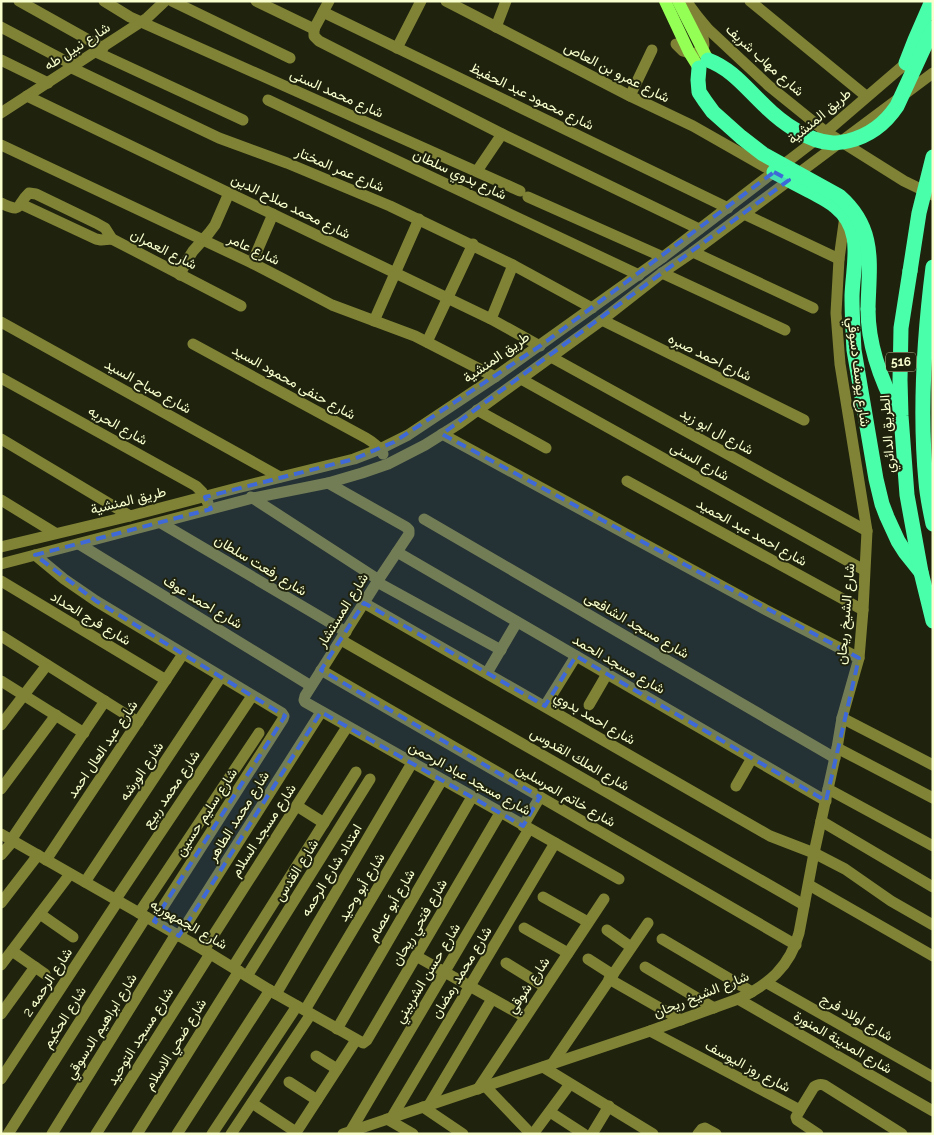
<svg xmlns="http://www.w3.org/2000/svg" width="934" height="1135" font-family="Raleway,Vazirmatn,sans-serif">
	<style>
		.lines { fill: none; stroke-linecap: round; stroke-linejoin: round }
		.minor { stroke: #808336; stroke-width: 11 }
		.highway { stroke: #49ffa9; stroke-width: 15 }
		.major-bridge { stroke: #94ff55; stroke-width: 12 }
		.highway-bridge { stroke: #49ffa9; stroke-width: 15 }
		.marked { fill: #3e69d6; fill-opacity: 0.2; stroke: #3e69d6; stroke-width: 4; stroke-dasharray: 10 6; stroke-linejoin: round }
		.labels { text-anchor: middle; dominant-baseline: central; stroke-width: 4; stroke-linejoin: round; paint-order: stroke }
		.shield { fill: #1f230d; stroke: #b8bd94; stroke-width: 1 }
		.shield-label { font-size: 12px; font-weight: bold; fill: #f9ffce }
		.street-label { font-size: 14px; fill: #f9ffce; stroke: #1f230d }
	</style>
	<rect width="100%" height="100%" fill="#1f230d"/>
	<g class="lines">
		<g class="minor">
			<polyline points="19,1 103,48"/>
			<polyline points="104,1 130,17 520,191"/>
			<polyline points="172,1 290,58"/>
			<polyline points="256,1 314,29"/>
			<polyline points="446,1 630,96 693,126 774,172"/>
			<polyline points="686,1 698,17 708,29 738,57 769,86 826,132 904,181 933,195"/>
			<polyline points="750,1 866,96"/>
			<polyline points="323,12 728,208"/>
			<polyline points="1,27 75,66"/>
			<polyline points="496,27 506,1"/>
			<polyline points="314,29 314,36 319,41 502,134 699,229"/>
			<polyline points="314,29 329,1"/>
			<polyline points="676,44 683,51 693,54 698,52 704,45 703,36 698,20"/>
			<polyline points="397,48 421,1"/>
			<polyline points="96,52 243,120"/>
			<polyline points="1,60 48,83"/>
			<polyline points="72,68 219,138 287,163 390,206 513,265 592,308"/>
			<polyline points="27,96 491,319 540,346"/>
			<polyline points="630,96 652,50"/>
			<polyline points="268,100 639,275"/>
			<polyline points="1,113 147,18 165,1"/>
			<polyline points="1,145 252,263 283,279 332,305 415,336 495,377"/>
			<polyline points="477,171 502,134"/>
			<polyline points="528,197 663,257"/>
			<path d="M1 203C23 214 16 205 29 193L36 194 96 223 105 228 112 239 241 306"/>
			<polyline points="21,204 96,239 101,240 112,239"/>
			<polyline points="744,214 839,259"/>
			<polyline points="693,252 813,308"/>
			<polyline points="252,263 273,214"/>
			<polyline points="662,273 785,330"/>
			<polyline points="180,275 186,262 193,251 209,233 215,225 229,193"/>
			<polyline points="491,319 513,265"/>
			<polyline points="602,320 804,420"/>
			<polyline points="374,321 419,219"/>
			<polyline points="1,322 280,477"/>
			<polyline points="427,342 473,244"/>
			<path d="M193 344 366 438C373 442 379 446 383 454"/>
			<polyline points="551,357 867,531"/>
			<polyline points="1,378 196,486 202,492 208,503"/>
			<polyline points="521,379 864,570"/>
			<polyline points="477,410 546,448"/>
			<polyline points="442,434 766,610 859,658"/>
			<polyline points="1,439 130,516"/>
			<polyline points="627,481 863,610"/>
			<polyline points="328,483 406,527 409,530 409,534 377,582 305,696 304,700 305,702 619,879"/>
			<polyline points="251,497 379,580"/>
			<polyline points="1,500 55,533"/>
			<polyline points="424,519 835,758"/>
			<polyline points="161,523 346,632"/>
			<polyline points="79,544 311,686"/>
			<polyline points="1,547 130,516 237,488 354,459 380,449 408,435 495,377 663,257 826,132 911,59"/>
			<polyline points="397,552 826,801"/>
			<polyline points="35,555 64,579 96,601 282,713 284,716 283,719 154,921"/>
			<polyline points="1,564 253,498 328,483 362,473 388,464 425,445 460,423 602,320 662,273 693,252 933,73"/>
			<polyline points="1,581 166,680"/>
			<polyline points="377,582 501,650"/>
			<polyline points="364,603 770,836 814,853 845,869 891,901 933,925"/>
			<polyline points="1,636 138,722"/>
			<polyline points="341,640 804,905"/>
			<polyline points="321,670 796,945"/>
			<polyline points="487,673 517,622"/>
			<polyline points="1,681 84,733"/>
			<polyline points="589,705 607,674"/>
			<polyline points="545,706 576,656"/>
			<polyline points="842,718 933,765"/>
			<polyline points="1,725 47,665"/>
			<polyline points="837,748 933,798"/>
			<polyline points="736,786 752,758"/>
			<polyline points="1,789 56,715"/>
			<polyline points="828,789 933,846"/>
			<polyline points="297,806 324,823"/>
			<polyline points="821,821 933,887"/>
			<polyline points="523,826 540,797"/>
			<polyline points="1,834 204,950 276,994 363,1043 367,1040 500,813"/>
			<polyline points="11,840 105,701"/>
			<polyline points="1,855 13,841"/>
			<polyline points="46,860 183,654"/>
			<polyline points="85,882 221,677"/>
			<polyline points="809,885 933,956"/>
			<polyline points="543,897 588,922"/>
			<polyline points="116,899 252,696"/>
			<polyline points="1,903 38,855"/>
			<polyline points="139,913 259,733"/>
			<polyline points="40,914 73,937"/>
			<polyline points="524,928 568,953"/>
			<polyline points="607,930 631,947"/>
			<polyline points="179,936 321,712"/>
			<polyline points="662,939 752,992"/>
			<polyline points="204,950 347,727"/>
			<polyline points="12,951 45,974"/>
			<polyline points="416,956 525,1017"/>
			<polyline points="588,959 613,975"/>
			<polyline points="506,963 545,987"/>
			<polyline points="1,965 70,874"/>
			<polyline points="233,967 356,772"/>
			<polyline points="645,967 714,1008"/>
			<polyline points="247,976 370,779"/>
			<polyline points="609,979 681,1020"/>
			<polyline points="767,983 933,1077"/>
			<polyline points="276,994 412,763"/>
			<polyline points="738,999 933,1111"/>
			<polyline points="305,1010 442,780"/>
			<polyline points="1,1014 35,967"/>
			<polyline points="337,1029 472,797"/>
			<polyline points="650,1031 800,1110 796,1117 797,1120 818,1134"/>
			<polyline points="316,1056 337,1069"/>
			<polyline points="552,1064 648,923"/>
			<polyline points="543,1067 653,1134"/>
			<polyline points="1,1079 118,901"/>
			<polyline points="289,1082 317,1100"/>
			<polyline points="485,1086 531,1134"/>
			<polyline points="478,1089 604,899"/>
			<polyline points="252,1103 296,1132"/>
			<polyline points="429,1105 492,999"/>
			<polyline points="423,1107 463,1134"/>
			<path d="M800 1110 814 1087C818 1084 820 1084 824 1085L902 1134"/>
			<polyline points="550,1112 584,1134"/>
			<polyline points="392,1117 555,843"/>
			<polyline points="387,1119 413,1134"/>
			<polyline points="350,1132 529,829"/>
			<polyline points="8,1134 146,917"/>
			<polyline points="52,1134 176,934"/>
			<polyline points="96,1134 210,954"/>
			<polyline points="137,1134 239,971"/>
			<polyline points="177,1134 270,990"/>
			<polyline points="212,1134 297,1006"/>
			<polyline points="231,1134 311,1014"/>
			<polyline points="295,1134 356,1040"/>
			<path d="M343 1134 650 1031 738 999C768 985 790 967 799 933L814 853 837 748 842 718 859 658 863 610 867 531 840 364 836 313 839 259 845 216"/>
			<polyline points="533,1134 570,1084"/>
			<polyline points="592,1134 609,1106"/>
			<polyline points="698,1134 702,1129 705,1128 716,1134"/>
		</g>
		<g class="highway">
			<polyline points="906,63 915,40 932,1"/>
			<path d="M774 172C787 179 799 185 812 192 819 196 828 200 835 206 865 230 853 263 852 296 852 314 853 332 854 350L876 479 882 504 887 517 898 541 905 552 921 572"/>
			<path d="M933 267C924 338 919 410 926 482 927 496 930 510 933 524"/>
			<polyline points="910,271 901,328 900,380 901,416 907,495 921,572 933,621"/>
			<path d="M868 309C868 346 881 381 899 414"/>
		</g>
		<g class="major-bridge">
			<polyline points="665,1 689,52 699,68"/>
			<polyline points="678,1 708,60"/>
		</g>
		<g class="highway-bridge">
			<path d="M708 60C732 69 746 88 764 105 781 122 808 142 833 143 838 143 843 142 848 141 869 136 885 124 897 106L933 28"/>
			<path d="M699 68 698 80 699 92 705 101 713 112 741 137 763 154 839 196C877 229 869 264 868 309"/>
			<polyline points="910,271 919,213 933,157"/>
		</g>
	</g>
	<path class="marked" d="M774 172 789 180 442 434 859 658 826 801 576 656 545 706 364 603 321 670 540 797 523 826 321 712 179 936 154 921 285 716 96 601 35 555 211 509 205 497 354 459 394 442 540 346Z"/>
	<g class="labels">
		<rect class="shield" x="886" y="352.5" width="30" height="19" rx="4"/>
		<g class="shield-label">
			<text x="901" y="362">516</text>
		</g>
		<g class="street-label">
			<text transform="translate(77 46) rotate(-33)">شارع نبيل طه</text>
			<text transform="translate(765 60) rotate(42)">شارع مهاب شريف</text>
			<text transform="translate(617 72) rotate(27)">شارع عمرو بن العاص</text>
			<text transform="translate(337 93) rotate(24)">شارع محمد السنى</text>
			<text transform="translate(532 96) rotate(26)">شارع محمود عبد الحفيظ</text>
			<text transform="translate(819 116) rotate(-40)">طريق المنشية</text>
			<text transform="translate(340 169) rotate(23)">شارع عمر المختار</text>
			<text transform="translate(460 174) rotate(25)">شارع بدوي سلطان</text>
			<text transform="translate(291 206) rotate(26)">شارع محمد صلاح الدين</text>
			<text transform="translate(164 249) rotate(27)">شارع العمران</text>
			<text transform="translate(254 249) rotate(25)">شارع عامر</text>
			<text transform="translate(496 357) rotate(-35)">طريق المنشية</text>
			<text transform="translate(710 357) rotate(26)">شارع احمد صبره</text>
			<text transform="translate(859 372) rotate(83)">شارع يوسف دسوقي</text>
			<text transform="translate(294 382) rotate(29)">شارع حنفى محمود السيد</text>
			<text transform="translate(148 386) rotate(29)">شارع صباح السيد</text>
			<text transform="translate(118 425) rotate(29)">شارع الحريه</text>
			<text transform="translate(717 431) rotate(29)">شارع ال ابو زيد</text>
			<text transform="translate(887 434) rotate(-94)">الطريق الدائري</text>
			<text transform="translate(700 461) rotate(29)">شارع السنى</text>
			<text transform="translate(128 500) rotate(-14)">طريق المنشية</text>
			<text transform="translate(752 532) rotate(29)">شارع احمد عبد الحميد</text>
			<text transform="translate(261 565) rotate(31)">شارع رفعت سلطان</text>
			<text transform="translate(203 602) rotate(31)">شارع احمد عوف</text>
			<text transform="translate(342 610) rotate(-58)">شارع المستشار</text>
			<text transform="translate(845 614) rotate(-85)">شارع الشيخ ريحان</text>
			<text transform="translate(91 618) rotate(31)">شارع فرج الحداد</text>
			<text transform="translate(637 625) rotate(30)">شارع مسجد الشافعى</text>
			<text transform="translate(619 664) rotate(30)">شارع مسجد الحمد</text>
			<text transform="translate(595 718) rotate(30)">شارع احمد بدوي</text>
			<text transform="translate(102 749) rotate(-56)">شارع عبد العال احمد</text>
			<text transform="translate(580 759) rotate(30)">شارع الملك القدوس</text>
			<text transform="translate(141 771) rotate(-56)">شارع الورشه</text>
			<text transform="translate(470 778) rotate(29)">شارع مسجد عباد الرحمن</text>
			<text transform="translate(171 789) rotate(-56)">شارع محمد ربيع</text>
			<text transform="translate(566 795) rotate(30)">شارع خاتم المرسلين</text>
			<text transform="translate(206 812) rotate(-57)">شارع سليم حسين</text>
			<text transform="translate(238 816) rotate(-58)">شارع محمد الطاهر</text>
			<text transform="translate(263 830) rotate(-57)">شارع مسجد السلام</text>
			<text transform="translate(296 870) rotate(-58)">شارع القدس</text>
			<text transform="translate(331 870) rotate(-59)">امتداد شارع الرحمه</text>
			<text transform="translate(361 887) rotate(-59)">شارع أبو وحيد</text>
			<text transform="translate(391 905) rotate(-60)">شارع أبو عصام</text>
			<text transform="translate(419 922) rotate(-60)">شارع فتحي ريحان</text>
			<text transform="translate(189 924) rotate(30)">شارع الجمهوريه</text>
			<text transform="translate(461 972) rotate(-59)">شارع محمد رمضان</text>
			<text transform="translate(427 973) rotate(-59)">شارع حسن الشربيني</text>
			<text transform="translate(47 982) rotate(-57)">شارع الرحمه 2</text>
			<text transform="translate(528 985) rotate(-56)">شارع شوقي</text>
			<text transform="translate(701 994) rotate(-22)">شارع الشيخ ريحان</text>
			<text transform="translate(64 1017) rotate(-58)">شارع الحكيم</text>
			<text transform="translate(857 1017) rotate(30)">شارع اولاد فرج</text>
			<text transform="translate(101 1026) rotate(-58)">شارع ابراهيم الدسوقي</text>
			<text transform="translate(140 1036) rotate(-58)">شارع مسجد التوحيد</text>
			<text transform="translate(843 1042) rotate(30)">شارع المدينة المنورة</text>
			<text transform="translate(175 1044) rotate(-58)">شارع ضحي الاسلام</text>
			<text transform="translate(748 1066) rotate(28)">شارع روز اليوسف</text>
		</g>
	</g>
	<rect width="934" height="1135" fill="none" stroke="#f9ffce" stroke-width="5"/>
</svg>
